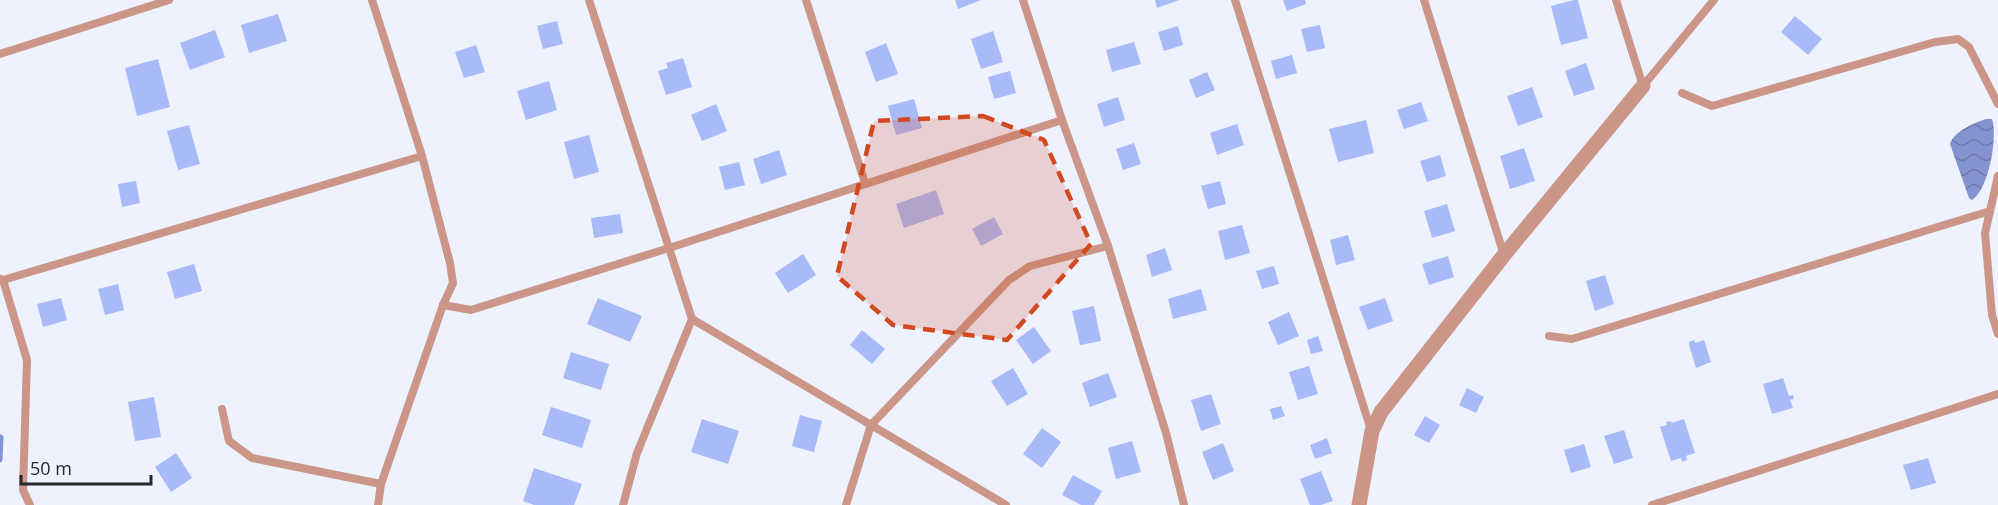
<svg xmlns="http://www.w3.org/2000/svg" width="1998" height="505" font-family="'Open Sans',sans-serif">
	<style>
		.water { fill: url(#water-waves) }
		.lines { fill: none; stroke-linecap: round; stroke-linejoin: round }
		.stream { stroke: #8594d0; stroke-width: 5 }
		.building { fill: #a9baf8 }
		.service { stroke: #cb9687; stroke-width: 8 }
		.minor { stroke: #cb9687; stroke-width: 15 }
		.marked { fill: #d24920; fill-opacity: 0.2; stroke: #d24920; stroke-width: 4.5; stroke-dasharray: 12 8; stroke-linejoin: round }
	</style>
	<defs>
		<pattern id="water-waves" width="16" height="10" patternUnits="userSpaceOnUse" patternTransform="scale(1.5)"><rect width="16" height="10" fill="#8594d0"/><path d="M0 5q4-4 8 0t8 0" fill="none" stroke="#6d79a9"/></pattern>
	</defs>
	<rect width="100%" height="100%" fill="#eef1fe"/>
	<path class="water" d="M1986 119H1992C1998 136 1989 189 1972 200L1969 198 1950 144C1954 131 1974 123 1986 119Z"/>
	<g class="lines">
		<polyline class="stream" points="0,460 1,437"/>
	</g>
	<g class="building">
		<polygon points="955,0 981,0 958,9"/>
		<polygon points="1155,0 1179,0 1157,8"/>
		<polygon points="1283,0 1305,0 1306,4 1287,11"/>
		<polygon points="1574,0 1578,0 1588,38 1561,45 1551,6"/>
		<polygon points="278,14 287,41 249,53 241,25"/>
		<polygon points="1795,16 1822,39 1808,55 1781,32"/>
		<polygon points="557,21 563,44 543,49 537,26"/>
		<polygon points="1320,25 1325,48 1307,52 1301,29"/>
		<polygon points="1178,26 1183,45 1164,51 1158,32"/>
		<polygon points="215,30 225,57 190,70 180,43"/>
		<polygon points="993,31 1003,62 981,69 971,39"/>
		<polygon points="1134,42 1141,64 1112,72 1106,50"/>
		<polygon points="886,43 898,74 876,82 865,52"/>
		<polygon points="476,45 485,72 464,78 455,52"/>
		<polygon points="1292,55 1297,73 1276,79 1271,61"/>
		<polygon points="683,58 692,87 666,95 658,71 668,68 666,63"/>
		<polygon points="158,59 170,107 137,116 125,68"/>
		<polygon points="1586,63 1595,89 1574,96 1565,71"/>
		<polygon points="1010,71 1016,93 994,99 988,77"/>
		<polygon points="1207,72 1215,90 1196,98 1189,80"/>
		<polygon points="549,81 557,110 526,120 517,91"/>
		<polygon points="1532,87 1543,117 1518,126 1507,96"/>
		<polygon points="1118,97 1125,120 1104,127 1097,104"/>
		<polygon points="914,99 922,128 896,135 888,106"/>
		<polygon points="1421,102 1428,121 1404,129 1397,110"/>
		<polygon points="716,104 727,131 702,141 691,115"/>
		<polygon points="1366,120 1374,153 1338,162 1329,129"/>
		<polygon points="1237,124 1244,145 1217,155 1210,133"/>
		<polygon points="189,125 200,164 178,170 167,131"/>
		<polygon points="589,135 599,172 574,179 564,142"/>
		<polygon points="1134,143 1141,164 1123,170 1116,149"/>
		<polygon points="1524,148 1535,181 1510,189 1500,156"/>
		<polygon points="779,150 787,175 761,184 753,159"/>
		<polygon points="1440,155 1446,176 1427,182 1420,161"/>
		<polygon points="739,162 745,185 725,190 719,167"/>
		<polygon points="136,181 140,203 122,207 118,184"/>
		<polygon points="1220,181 1226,204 1208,209 1201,186"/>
		<polygon points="936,190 944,214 904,228 896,204"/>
		<polygon points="1447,204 1455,231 1432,238 1424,211"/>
		<polygon points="620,214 623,233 594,238 591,218"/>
		<polygon points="994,217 1003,234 981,246 972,229"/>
		<polygon points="1242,225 1250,253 1225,260 1218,231"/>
		<polygon points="1348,235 1355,260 1336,265 1330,240"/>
		<polygon points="1165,248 1172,270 1152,277 1146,255"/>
		<polygon points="803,254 816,275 788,293 775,273"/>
		<polygon points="1448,256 1454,277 1429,285 1422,264"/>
		<polygon points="194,264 202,291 175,299 167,272"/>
		<polygon points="1274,266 1279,284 1262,289 1256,271"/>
		<polygon points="1605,275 1614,304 1595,311 1586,281"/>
		<polygon points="118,284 124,310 105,315 98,289"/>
		<polygon points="1201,289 1207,310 1173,319 1168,299"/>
		<polygon points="61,298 67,320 43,327 37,304"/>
		<polygon points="598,298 642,316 630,342 587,324"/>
		<polygon points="1385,298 1393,321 1368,330 1359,307"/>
		<polygon points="1094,306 1101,341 1080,345 1072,311"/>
		<polygon points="1289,312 1299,336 1278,345 1268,322"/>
		<polygon points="1034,327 1051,351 1033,364 1016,340"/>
		<polygon points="862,330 885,349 872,364 850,345"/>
		<polygon points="1318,336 1323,351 1311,354 1307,340"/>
		<polygon points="1694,340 1695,343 1704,340 1711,362 1696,368 1689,345 1689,342"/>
		<polygon points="571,352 609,364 601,390 563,378"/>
		<polygon points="1309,366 1318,394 1298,400 1289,372"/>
		<polygon points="1013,368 1028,394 1007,406 991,381"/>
		<polygon points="1108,373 1117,397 1090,407 1082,383"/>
		<polygon points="1783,378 1789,396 1793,395 1794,399 1790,400 1793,408 1772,414 1763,384"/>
		<polygon points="1467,388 1484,397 1476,413 1459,405"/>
		<polygon points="1211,394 1221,424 1201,431 1191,400"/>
		<polygon points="154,397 161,437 135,441 128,402"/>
		<polygon points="1281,406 1285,416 1273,420 1270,409"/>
		<polygon points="551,407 591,420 582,448 542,435"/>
		<polygon points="800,415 822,421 814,452 792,446"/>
		<polygon points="1425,416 1440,425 1429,443 1414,435"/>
		<polygon points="702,419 739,431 728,464 691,452"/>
		<polygon points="1684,419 1695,453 1686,456 1687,460 1682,462 1681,458 1671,461 1660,427 1667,425 1666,422 1671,421 1672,423"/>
		<polygon points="1042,428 1061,442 1042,468 1023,454"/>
		<polygon points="1624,430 1633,458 1614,464 1604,436"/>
		<polygon points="1327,438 1332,453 1315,459 1310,445"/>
		<polygon points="1132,441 1141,472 1116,479 1108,448"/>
		<polygon points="1223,443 1234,471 1213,480 1202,452"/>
		<polygon points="1584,444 1591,467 1571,473 1564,450"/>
		<polygon points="176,453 192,478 171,492 155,467"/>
		<polygon points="1928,458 1936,483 1911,490 1903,465"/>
		<polygon points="534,468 582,484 574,505 534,505 523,501"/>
		<polygon points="1321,471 1333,501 1321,505 1310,505 1300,479"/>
		<polygon points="1073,475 1102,491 1094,505 1081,505 1062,495"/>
	</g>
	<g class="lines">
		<g class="service">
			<polyline points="372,0 422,156 450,263 453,283 443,305 381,484 378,505"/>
			<polyline points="589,0 669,248 1062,120"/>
			<polyline points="806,0 865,183"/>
			<polyline points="1023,0 1062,120 1108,246 1166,433 1184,505"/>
			<polyline points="1235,0 1371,430"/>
			<polyline points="1424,0 1504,255"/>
			<polyline points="1616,0 1643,86"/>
			<polyline points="0,54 169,0"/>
			<polyline points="1643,86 1714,0"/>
			<polyline points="1682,93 1712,106 1935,42 1958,39 1969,47 1998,104"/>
			<polyline points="1998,176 1985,233 1992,315 1998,334"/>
			<polyline points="1,279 3,280 27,360 23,490 30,505"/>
			<polyline points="3,280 422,156"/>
			<polyline points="443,305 471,310 669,248 692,319 1006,505"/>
			<polyline points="1549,336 1572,339 1990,211"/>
			<polyline points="222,409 229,441 252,458 381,484"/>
			<polyline points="623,505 637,453 692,319"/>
			<polyline points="846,505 871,425 1009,280 1030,266 1108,246"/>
			<polyline points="1652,505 1998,394"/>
		</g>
		<polyline class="minor" points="1359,505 1372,431 1381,412 1504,255 1643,86"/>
	</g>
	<path class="marked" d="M983 116 1044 140 1091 244 1007 340 893 325 837 276 874 121Z"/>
	<path d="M21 475v9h130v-9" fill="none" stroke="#25272c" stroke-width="3"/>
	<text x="30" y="475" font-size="18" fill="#25272c" stroke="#eef1fe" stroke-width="4.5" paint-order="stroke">50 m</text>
</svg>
